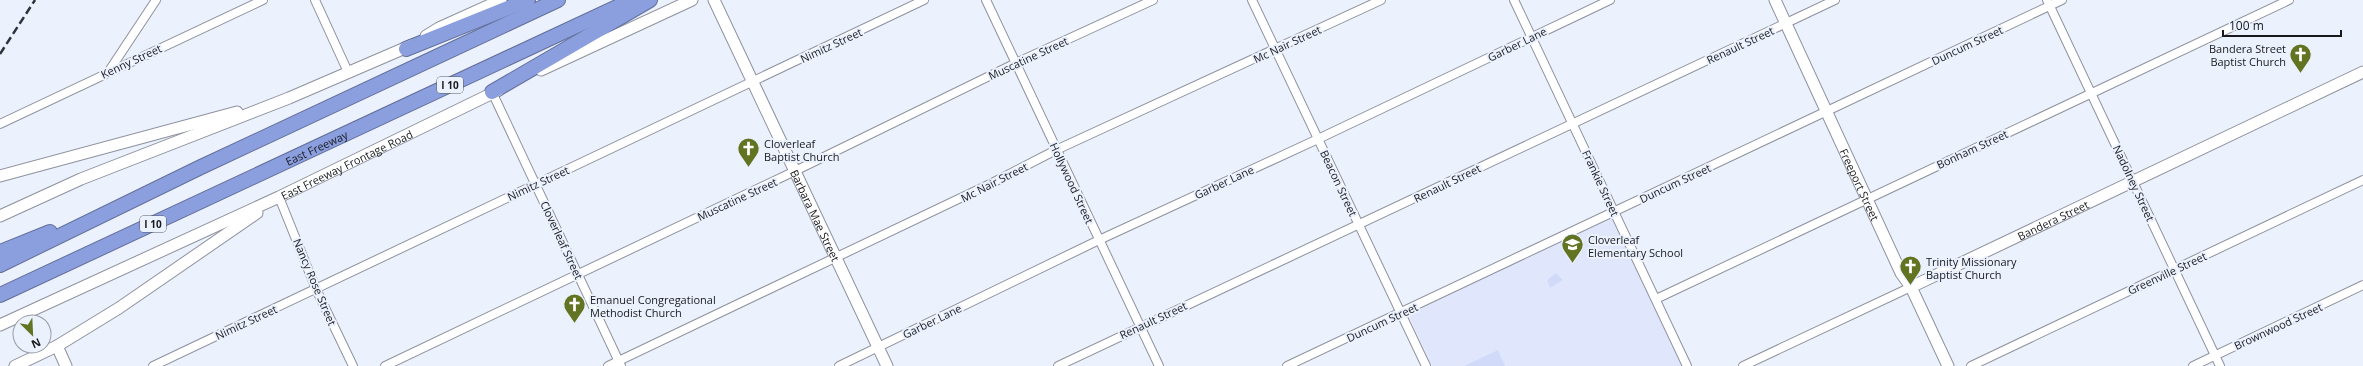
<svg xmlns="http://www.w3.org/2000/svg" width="2363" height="366" font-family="'Open Sans',sans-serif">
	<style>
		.built { fill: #e0e7fc }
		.green { fill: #d1dbf9 }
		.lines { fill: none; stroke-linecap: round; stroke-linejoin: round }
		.street-casing { stroke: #8e929e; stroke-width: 10 }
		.secondary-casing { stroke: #8e929e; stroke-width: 13 }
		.highway-casing { stroke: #626f9a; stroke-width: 16 }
		.street { stroke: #fff; stroke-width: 8 }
		.secondary { stroke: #fff; stroke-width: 11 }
		.highway { stroke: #8b9ede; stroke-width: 14 }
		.rail { stroke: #2f3237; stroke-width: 2.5; stroke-dasharray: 8 4; stroke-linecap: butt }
		.labels { text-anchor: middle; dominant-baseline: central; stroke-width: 4; stroke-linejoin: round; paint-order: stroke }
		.shield { fill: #ecf1fe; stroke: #575a60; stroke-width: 1 }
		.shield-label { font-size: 10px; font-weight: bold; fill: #17191d }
		.street-label { font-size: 11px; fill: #17191d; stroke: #ecf1fe }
		.poi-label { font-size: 11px; fill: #17191d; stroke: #ecf1fe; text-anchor: start }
	</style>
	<rect width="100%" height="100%" fill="#ecf1fe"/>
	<polygon class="built" points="1613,216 1683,366 1432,366 1408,314"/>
	<g class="green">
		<polygon points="1556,273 1563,280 1550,288 1547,280"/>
		<polygon points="1498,350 1505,366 1464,366"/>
	</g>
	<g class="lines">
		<defs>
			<g id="street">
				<polyline points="315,0 348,72"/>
				<polyline points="986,0 1159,366"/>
				<polyline points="1252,0 1426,366"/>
				<polyline points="1514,0 1687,366"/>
				<polyline points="2047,0 2220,366"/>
				<polyline points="109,71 156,0"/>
				<polyline points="492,92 621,366"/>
				<polyline points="0,124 263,0"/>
				<polyline points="279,197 316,289 353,366"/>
				<polyline points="1656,299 2289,0"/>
				<polyline points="153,366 924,0"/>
				<polyline points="385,366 795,171 1016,63 1153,0"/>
				<polyline points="608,366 992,183 1056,150 1381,0"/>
				<polyline points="839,366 1099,240 1318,139 1610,0"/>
				<polyline points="1058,366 1835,0"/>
				<polyline points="1287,366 2062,0"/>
				<polyline points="1743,366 1911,287"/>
				<polyline points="1971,366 2363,180"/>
				<polyline points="2193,366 2363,285"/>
			</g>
			<g id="secondary">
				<path id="s1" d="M714 0 887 366"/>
				<path id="s2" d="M1775 0 1901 273 1911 287 1948 366"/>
				<polyline points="426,36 439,28 501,0"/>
				<polyline points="541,70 692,0"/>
				<polyline points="0,176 237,112"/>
				<polyline points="0,216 81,179 289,98 412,45"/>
				<path id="s3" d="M1911 287 2363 72"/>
				<path id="s4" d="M0 325 279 197 499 90"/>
				<polyline points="57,346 66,366"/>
				<polyline points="15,366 57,346 119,308 257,213"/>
			</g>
			<g id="highway">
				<polyline points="406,49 528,0"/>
				<polyline points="492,92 650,0"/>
				<polyline points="0,252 50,232"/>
				<polyline points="0,265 201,167 558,0"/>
				<path id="s5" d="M0 295 632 0"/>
			</g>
		</defs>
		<use href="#street" class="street-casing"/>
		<use href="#secondary" class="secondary-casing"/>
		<use href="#highway" class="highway-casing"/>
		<use href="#street" class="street"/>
		<use href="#secondary" class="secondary"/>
		<use href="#highway" class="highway"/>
		<polyline class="rail" points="0,54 35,0"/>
	</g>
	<defs>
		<symbol id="church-pin" viewBox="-11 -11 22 30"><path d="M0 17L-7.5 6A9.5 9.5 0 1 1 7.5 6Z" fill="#627422" stroke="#ecf1fe"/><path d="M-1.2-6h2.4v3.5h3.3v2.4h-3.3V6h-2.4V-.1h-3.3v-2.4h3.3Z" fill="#fff"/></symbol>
		<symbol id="school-pin" viewBox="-11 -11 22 30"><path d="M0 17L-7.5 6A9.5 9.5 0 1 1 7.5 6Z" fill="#627422" stroke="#ecf1fe"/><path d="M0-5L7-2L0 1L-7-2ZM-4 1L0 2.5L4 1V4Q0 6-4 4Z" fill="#fff"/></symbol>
	</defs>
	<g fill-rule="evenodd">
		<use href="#church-pin" x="2288" y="42" width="25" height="34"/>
		<use href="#church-pin" x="736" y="136" width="25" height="34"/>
		<use href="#school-pin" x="1560" y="232" width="25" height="34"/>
		<use href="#church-pin" x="1898" y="254" width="25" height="34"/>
		<use href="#church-pin" x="562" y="292" width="25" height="34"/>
	</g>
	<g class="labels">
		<g class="shield">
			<rect x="437" y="77" width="26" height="16" rx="3"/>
			<rect x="140" y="216" width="26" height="16" rx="3"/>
		</g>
		<g class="shield-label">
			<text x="450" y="85">I 10</text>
			<text x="153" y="224">I 10</text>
		</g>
		<g class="street-label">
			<text transform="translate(1287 44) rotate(-25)">Mc Nair Street</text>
			<text transform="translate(1517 44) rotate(-26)">Garber Lane</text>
			<text transform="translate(831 45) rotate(-25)">Nimitz Street</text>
			<text transform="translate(1740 45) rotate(-25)">Renault Street</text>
			<text transform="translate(1967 45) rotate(-25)">Duncum Street</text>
			<text transform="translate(1028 58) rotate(-25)">Muscatine Street</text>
			<text transform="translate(131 61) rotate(-25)">Kenny Street</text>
			<text stroke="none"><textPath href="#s5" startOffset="349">East Freeway</textPath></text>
			<text transform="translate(1972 149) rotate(-25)">Bonham Street</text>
			<text stroke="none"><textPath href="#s4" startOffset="382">East Freeway Frontage Road</textPath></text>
			<text transform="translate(994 182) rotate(-27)">Mc Nair Street</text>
			<text transform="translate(1224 182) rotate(-25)">Garber Lane</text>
			<text transform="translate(538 183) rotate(-25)">Nimitz Street</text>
			<text transform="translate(1072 183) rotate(65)">Hollywood Street</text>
			<text transform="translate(1339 183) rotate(65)">Beacon Street</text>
			<text transform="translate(1447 183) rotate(-26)">Renault Street</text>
			<text transform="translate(1601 183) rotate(65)">Frankie Street</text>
			<text transform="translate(1675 183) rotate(-25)">Duncum Street</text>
			<text stroke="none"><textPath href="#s2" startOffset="203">Freeport Street</textPath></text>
			<text transform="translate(2134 183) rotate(65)">Nadolney Street</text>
			<text transform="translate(737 199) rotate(-25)">Muscatine Street</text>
			<text stroke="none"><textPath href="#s1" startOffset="238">Barbara Mae Street</textPath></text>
			<text stroke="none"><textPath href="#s3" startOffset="157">Bandera Street</textPath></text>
			<text transform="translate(562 240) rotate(65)">Cloverleaf Street</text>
			<text transform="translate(2167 273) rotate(-25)">Greenville Street</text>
			<text transform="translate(315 282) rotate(67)">Nancy Rose Street</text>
			<text transform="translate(1153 320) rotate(-25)">Renault Street</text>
			<text transform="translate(932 321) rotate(-26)">Garber Lane</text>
			<text transform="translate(246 322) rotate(-25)">Nimitz Street</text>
			<text transform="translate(1382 322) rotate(-25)">Duncum Street</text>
			<text transform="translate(2278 326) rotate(-25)">Brownwood Street</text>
		</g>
		<g class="poi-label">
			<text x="2286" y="48" text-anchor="end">Bandera Street<tspan x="2286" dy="13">Baptist Church</tspan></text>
			<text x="764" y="143">Cloverleaf<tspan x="764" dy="13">Baptist Church</tspan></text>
			<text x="1588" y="239">Cloverleaf<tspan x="1588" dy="13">Elementary School</tspan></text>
			<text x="1926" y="261">Trinity Missionary<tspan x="1926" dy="13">Baptist Church</tspan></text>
			<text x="590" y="299">Emanuel Congregational<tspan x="590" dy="13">Methodist Church</tspan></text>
		</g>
	</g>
	<g transform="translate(32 334) rotate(156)"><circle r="19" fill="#ecf1fe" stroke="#979ba4"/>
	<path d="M0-3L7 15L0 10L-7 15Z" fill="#627422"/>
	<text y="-6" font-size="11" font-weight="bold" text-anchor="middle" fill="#17191d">N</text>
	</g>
	<path d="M2223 30v6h118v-6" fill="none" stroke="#17191d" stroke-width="2"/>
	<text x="2229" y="30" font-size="12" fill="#17191d" stroke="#ecf1fe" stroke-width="3" paint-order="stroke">100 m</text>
</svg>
